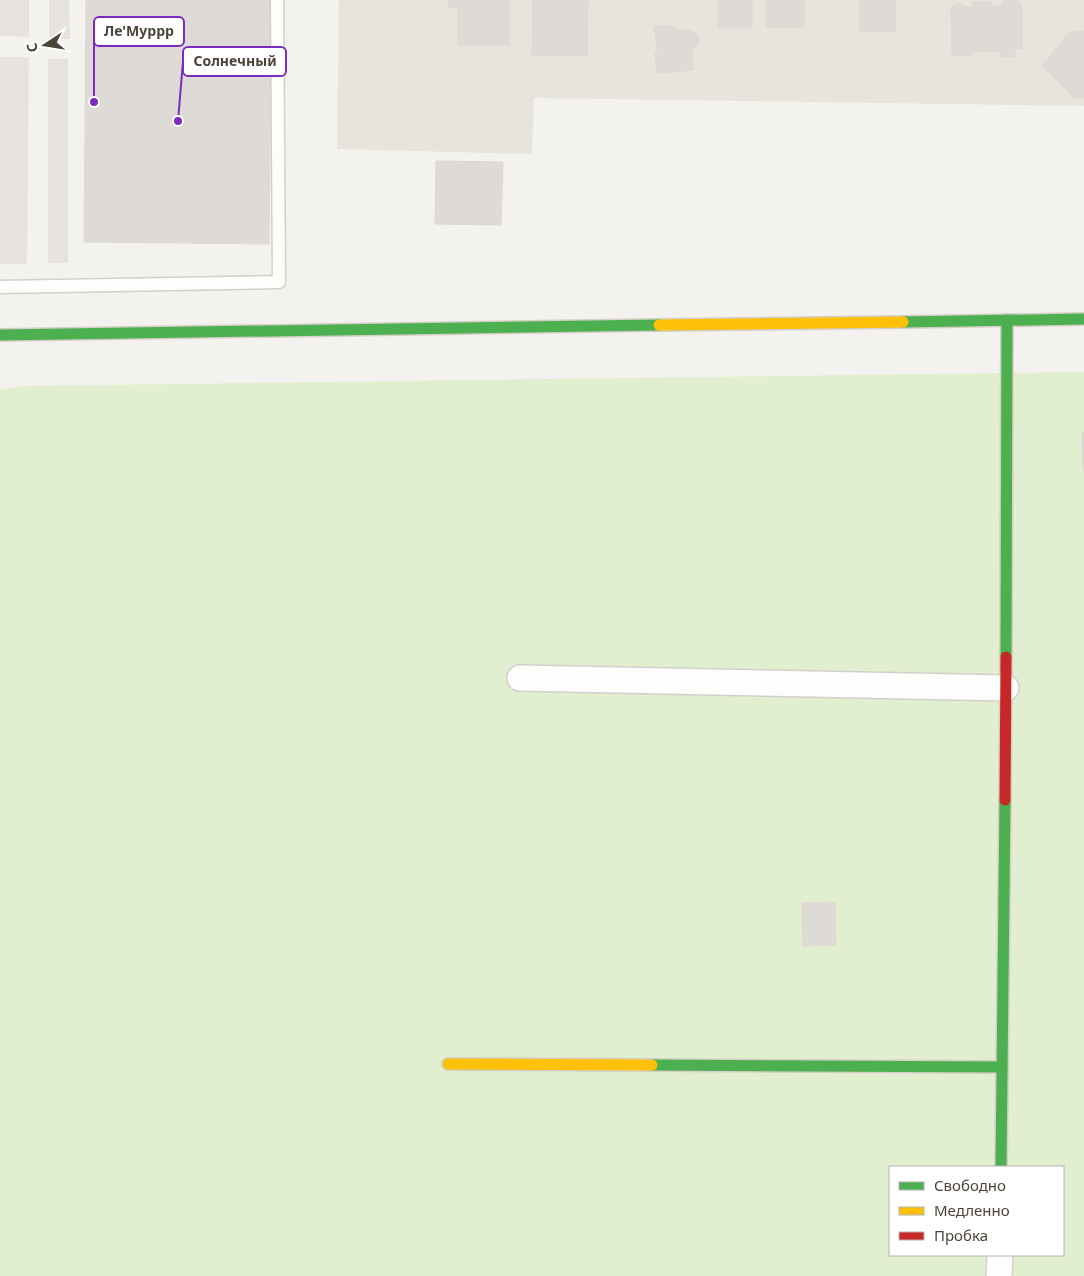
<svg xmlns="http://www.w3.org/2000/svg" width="1084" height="1276" font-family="'Noto Sans',sans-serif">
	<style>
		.residential { fill: #e7e4dc }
		.green { fill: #e1eecf; fill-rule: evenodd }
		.parking { fill: #e6e3df }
		.building { fill: #dedbd6; stroke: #dcd9d4 }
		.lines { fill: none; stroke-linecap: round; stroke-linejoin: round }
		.lane-casing { stroke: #d2d0cb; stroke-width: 15 }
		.street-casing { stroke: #d2d0cb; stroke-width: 28 }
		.fast-casing { stroke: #d3cfc5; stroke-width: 14 }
		.slow-casing { stroke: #d3cfc5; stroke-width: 14 }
		.jam-casing { stroke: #d3cfc5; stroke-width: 14 }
		.lane { stroke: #fdfdfc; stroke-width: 12 }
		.street { stroke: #fdfdfc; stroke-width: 25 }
		.fast { stroke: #4caf50; stroke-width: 11 }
		.slow { stroke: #ffc107; stroke-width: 11 }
		.jam { stroke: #c62828; stroke-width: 11 }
		.leader { fill: none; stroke: #7b2cbf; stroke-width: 2 }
		.callout-dot { fill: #7b2cbf; stroke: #fff; stroke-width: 2 }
		.callout { fill: #fff; stroke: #7b2cbf; stroke-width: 2 }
		.callout-label { font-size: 14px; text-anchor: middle; font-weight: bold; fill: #4b4439 }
	</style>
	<rect width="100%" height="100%" fill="#f4f2ee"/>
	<polygon class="residential" points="339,0 1084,0 1084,106 534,98 532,154 337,149"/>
	<path class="green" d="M1084 372V1276H0V390L19 386ZM890 1167H1063V1255H890Z"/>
	<g class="parking">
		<polygon points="0,0 29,0 29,37 0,36"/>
		<polygon points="49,0 69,0 70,39 49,39"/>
		<polygon points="0,57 29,57 27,264 0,264"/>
		<rect x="48" y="59" width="20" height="204"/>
	</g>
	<g class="building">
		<polygon points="86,0 271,0 269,244 84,242"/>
		<polygon points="449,0 509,0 509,45 458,45 458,7 449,8"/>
		<polygon points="533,0 588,0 587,56 532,55"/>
		<rect x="718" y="0" width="34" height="28"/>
		<rect x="766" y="0" width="38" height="27"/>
		<polygon points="859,0 895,0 896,31 860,32"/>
		<polygon points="1004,0 1018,0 1022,6 1022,49 1015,49 1015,57 1001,57 1001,51 972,51 972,56 952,56 951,7 953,5 960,3 964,7 972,7 972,2 991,2 991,6 1001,6"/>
		<polygon points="671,25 676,30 692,31 698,36 699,44 692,51 693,70 657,73 655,52 658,51 654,27"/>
		<polygon points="1084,31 1084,98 1075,99 1042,66 1070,32"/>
		<polygon points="436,161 503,162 501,225 435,224"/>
		<polygon points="1082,433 1084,433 1084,471 1083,471"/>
		<polygon points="835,902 836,945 803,946 802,903"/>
	</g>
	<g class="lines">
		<defs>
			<polyline id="lane" points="0,287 279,282 277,0"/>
			<g id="street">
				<polyline points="520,678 1006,688"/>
				<polyline points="999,1276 1000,1255"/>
			</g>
			<g id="fast">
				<polyline points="903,322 1084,319"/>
				<polyline points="0,335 659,325"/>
				<polyline points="1006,657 1007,320"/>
				<polyline points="652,1065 1002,1067"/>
				<polyline points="1001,1167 1005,800"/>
			</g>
			<g id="slow">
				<polyline points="659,325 903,322"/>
				<polyline points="448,1064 652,1065"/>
			</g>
			<polyline id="jam" points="1005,800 1006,657"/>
		</defs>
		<use href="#lane" class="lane-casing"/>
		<use href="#street" class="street-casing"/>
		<use href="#fast" class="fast-casing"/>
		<use href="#slow" class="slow-casing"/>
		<use href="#jam" class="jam-casing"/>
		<use href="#lane" class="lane"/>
		<use href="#street" class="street"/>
		<use href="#fast" class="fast"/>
		<use href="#slow" class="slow"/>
		<use href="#jam" class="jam"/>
	</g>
	<path class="leader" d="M94 102L94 31M178 121L183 61"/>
	<g class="callout-dot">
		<circle cx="94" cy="102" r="5"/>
		<circle cx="178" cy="121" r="5"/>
	</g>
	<g class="callout">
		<rect x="94" y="17" width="90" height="29" rx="5"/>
		<rect x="183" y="47" width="103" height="29" rx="5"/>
	</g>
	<g class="callout-label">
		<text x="139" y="36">Ле'Муррр</text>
		<text x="235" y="66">Солнечный</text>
	</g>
	<rect x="889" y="1166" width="175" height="90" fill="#ffffff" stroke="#b7b4b0"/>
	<rect x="899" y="1182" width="25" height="8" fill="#4caf50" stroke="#b7b4b0"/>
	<text x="934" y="1191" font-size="15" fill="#4b4439">Свободно</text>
	<rect x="899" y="1207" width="25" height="8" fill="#ffc107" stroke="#b7b4b0"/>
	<text x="934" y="1216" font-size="15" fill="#4b4439">Медленно</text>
	<rect x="899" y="1232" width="25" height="8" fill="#c62828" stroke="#b7b4b0"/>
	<text x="934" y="1241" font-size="15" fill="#4b4439">Пробка</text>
	<g transform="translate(45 45) rotate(258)" stroke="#ffffff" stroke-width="4" paint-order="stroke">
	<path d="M0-4L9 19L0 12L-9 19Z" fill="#4b4439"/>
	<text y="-8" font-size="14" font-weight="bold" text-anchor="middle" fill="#4b4439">С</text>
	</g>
</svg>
